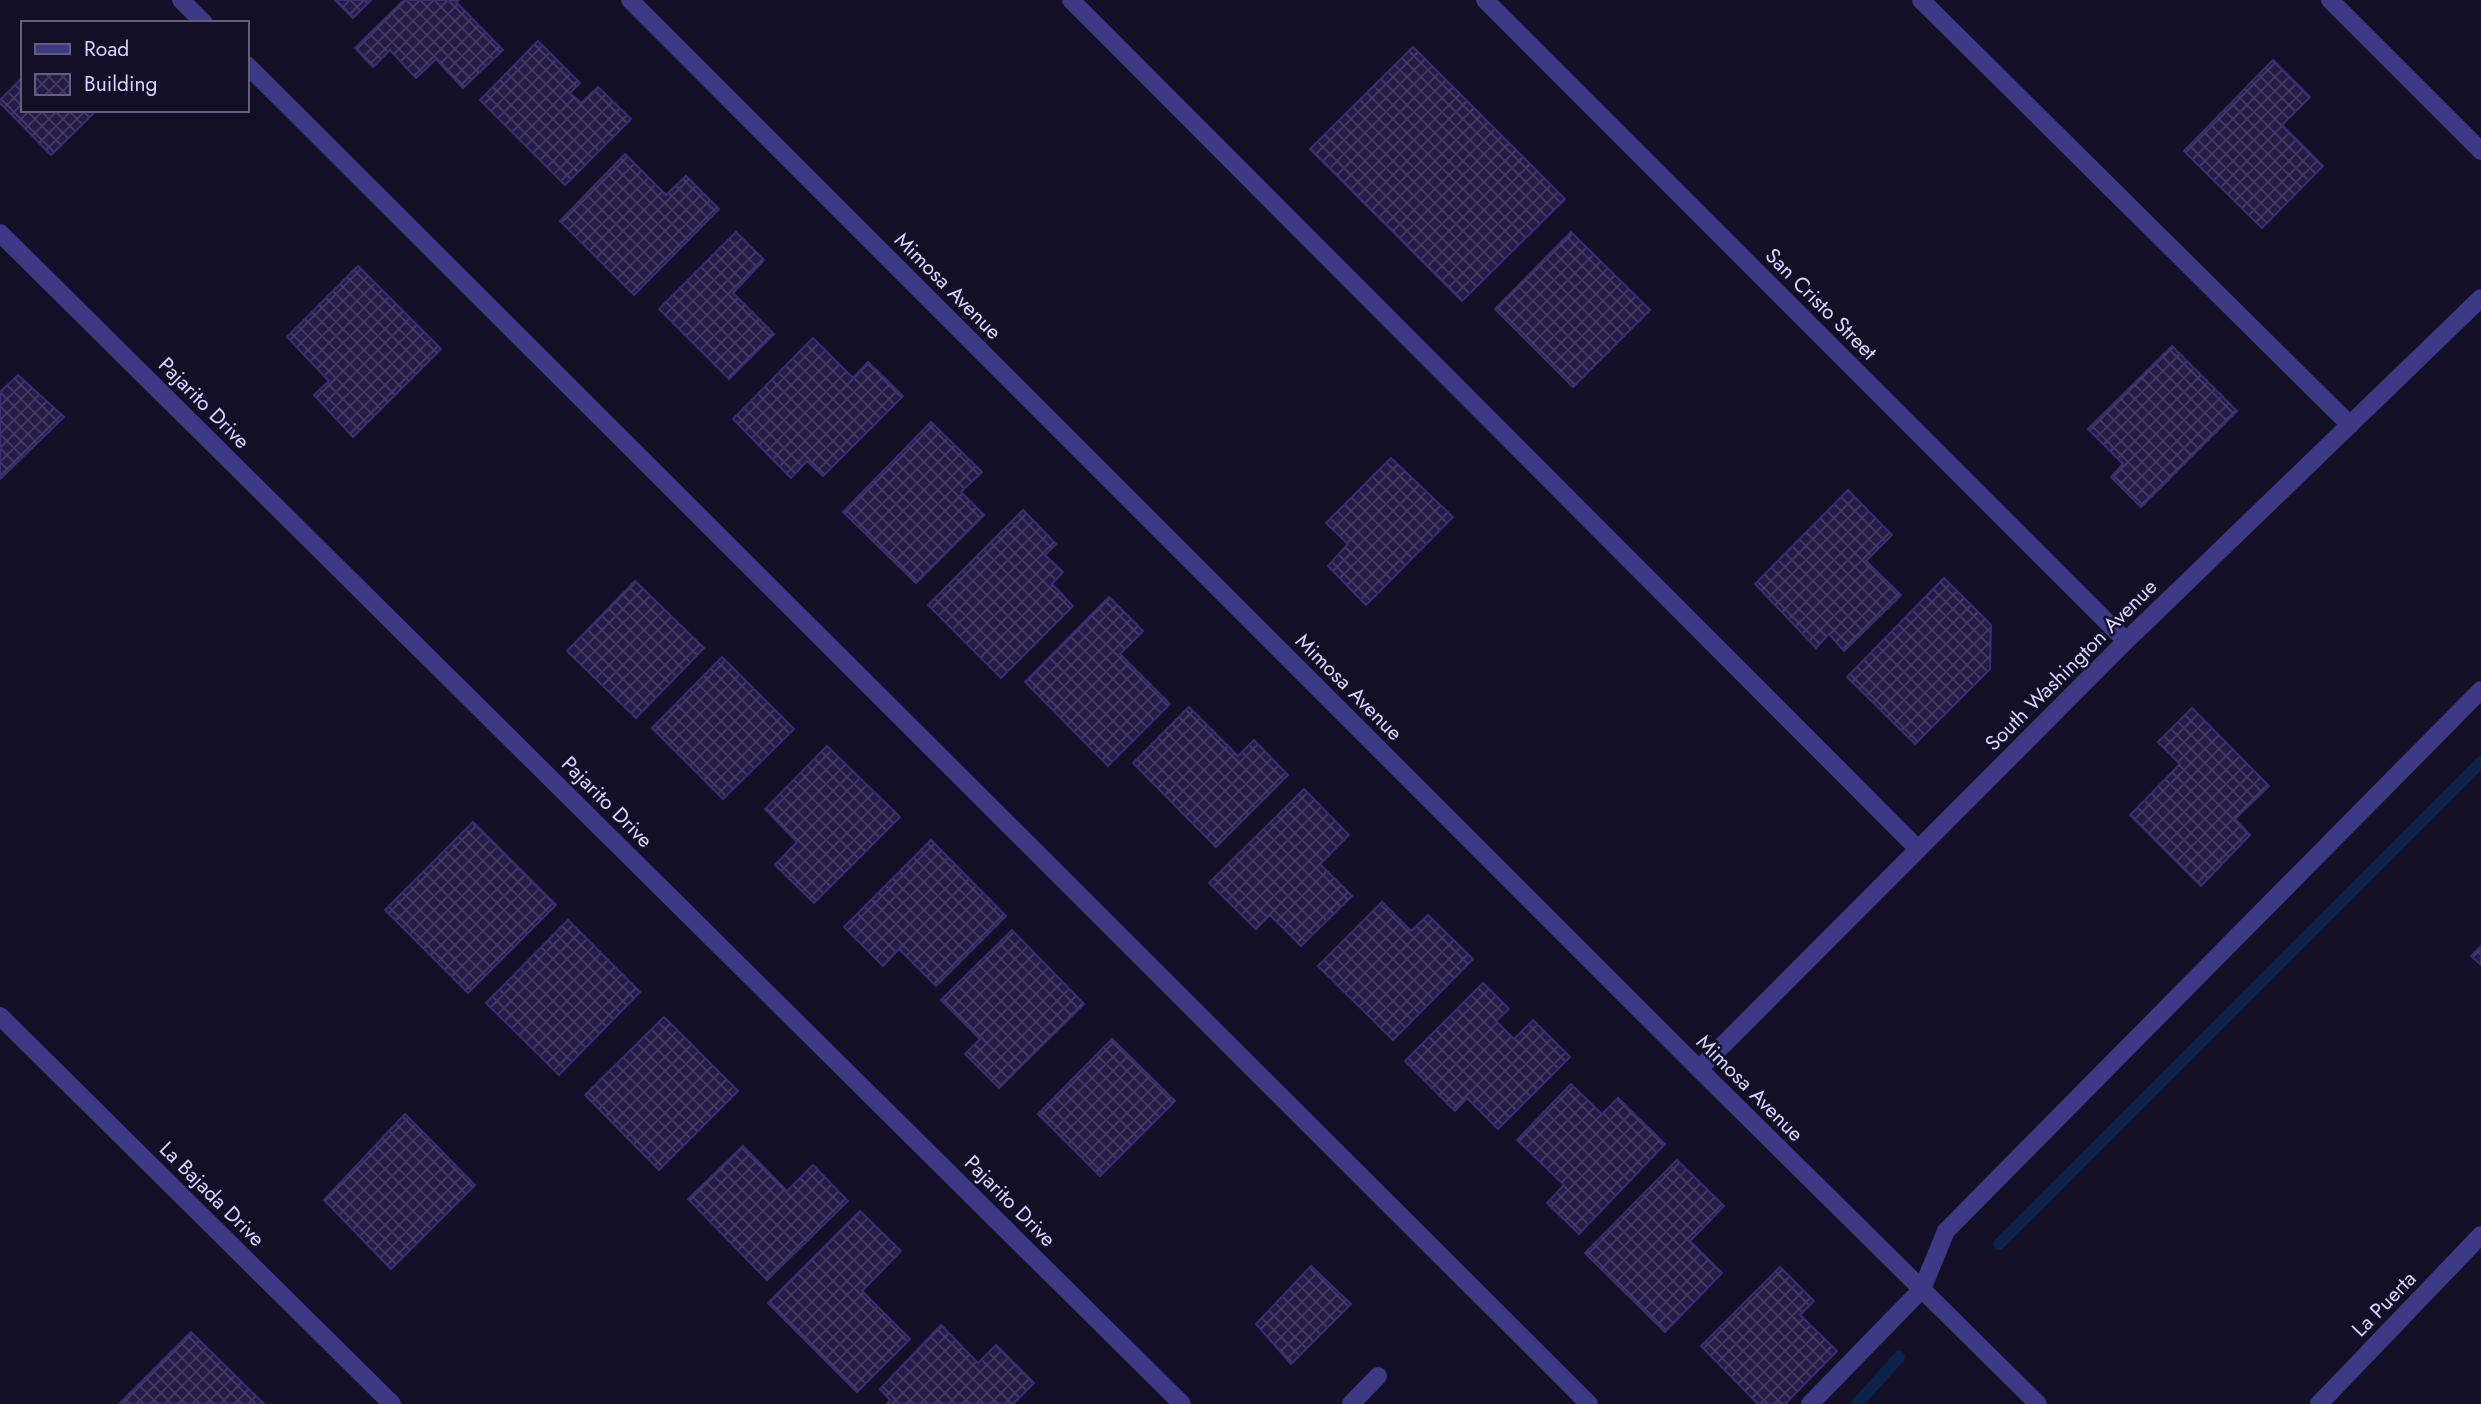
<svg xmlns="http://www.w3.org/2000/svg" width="2481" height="1404" font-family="Jost,sans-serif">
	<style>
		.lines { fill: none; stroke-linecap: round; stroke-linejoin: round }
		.stream { stroke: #0c2248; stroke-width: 12 }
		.building { fill: url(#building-cross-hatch); stroke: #3b2d73; stroke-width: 2 }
		.service { stroke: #3d3a85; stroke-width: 18 }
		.minor { stroke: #3d3a85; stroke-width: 18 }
		.labels { text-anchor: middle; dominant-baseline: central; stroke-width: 5; stroke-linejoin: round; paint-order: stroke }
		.street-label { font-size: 21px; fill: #d9d4ff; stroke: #130f26 }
	</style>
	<defs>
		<pattern id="building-cross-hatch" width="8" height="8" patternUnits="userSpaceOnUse" patternTransform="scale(1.75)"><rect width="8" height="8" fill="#241b47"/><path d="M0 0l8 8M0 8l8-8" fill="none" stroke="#433b63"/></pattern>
	</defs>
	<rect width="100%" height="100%" fill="#130f26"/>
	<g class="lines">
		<g class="stream">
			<polyline points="1999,1244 2481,762"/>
			<polyline points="1857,1404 1899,1357"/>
		</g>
	</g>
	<g class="building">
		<polygon points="335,0 371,0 353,18"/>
		<polygon points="404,0 459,0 456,2 503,50 463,88 436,59 416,78 390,50 373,67 355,48"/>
		<polygon points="538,41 580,83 570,93 581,103 598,87 631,119 565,185 480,100"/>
		<polygon points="1413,47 1565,199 1462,301 1310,149"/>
		<polygon points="2273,60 2310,97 2282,125 2323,166 2262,228 2184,151"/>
		<polygon points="23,77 23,110 97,110 51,155 0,103 0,100"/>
		<polygon points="625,154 666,195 686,176 719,209 634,295 560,221"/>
		<polygon points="736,232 764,260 733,293 774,334 729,379 659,309"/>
		<polygon points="1571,232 1650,310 1573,387 1495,309"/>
		<polygon points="358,266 441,349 353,437 314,395 329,381 287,337"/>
		<polygon points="813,338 853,378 868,362 903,396 823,476 807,461 791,478 733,419"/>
		<polygon points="2172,346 2237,411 2141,507 2111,477 2123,464 2088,429"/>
		<polygon points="18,375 64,417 0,479 0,392"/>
		<polygon points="931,422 982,472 961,492 984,515 916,583 843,512"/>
		<polygon points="1391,458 1453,517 1366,605 1328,566 1348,544 1326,523"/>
		<polygon points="1848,490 1892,535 1866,561 1901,595 1844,651 1829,634 1816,648 1755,584"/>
		<polygon points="1023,510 1056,544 1045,555 1063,572 1052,584 1073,606 1001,678 928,605"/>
		<polygon points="1944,578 1991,625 1990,669 1915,744 1847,677"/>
		<polygon points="635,581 704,648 636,718 567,651"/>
		<polygon points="1109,597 1143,631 1120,654 1170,704 1108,766 1025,682"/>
		<polygon points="722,657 794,729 723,799 652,728"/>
		<polygon points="1189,707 1238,756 1254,740 1288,775 1216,847 1133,763"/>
		<polygon points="2192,708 2269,786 2235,819 2250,835 2201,886 2130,815 2180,764 2158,742"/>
		<polygon points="827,746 900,817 814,903 775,865 797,842 765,809"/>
		<polygon points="1304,789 1349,835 1320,864 1352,896 1301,946 1270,915 1256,929 1209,883"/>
		<polygon points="473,822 556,905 468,993 385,910"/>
		<polygon points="931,840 1006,916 936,986 899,949 883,966 844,927"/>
		<polygon points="1382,902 1411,931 1428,915 1473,959 1393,1040 1318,966"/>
		<polygon points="568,920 640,992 559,1075 486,1003"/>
		<polygon points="1012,930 1084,1004 999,1088 965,1054 980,1039 941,1000"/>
		<polygon points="2481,946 2481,965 2471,956"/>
		<polygon points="1483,983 1509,1009 1496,1021 1514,1039 1533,1020 1570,1057 1498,1129 1467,1098 1455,1111 1405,1061"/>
		<polygon points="664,1017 738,1091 659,1170 585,1095"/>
		<polygon points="1112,1039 1175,1101 1100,1176 1038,1114"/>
		<polygon points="1571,1084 1602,1114 1618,1098 1665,1144 1579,1234 1547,1203 1564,1185 1517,1140"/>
		<polygon points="405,1114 475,1185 391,1269 324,1200"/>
		<polygon points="743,1146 787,1191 813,1165 848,1201 767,1280 688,1199"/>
		<polygon points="1677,1160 1724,1206 1690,1241 1722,1273 1665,1332 1585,1253"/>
		<polygon points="860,1211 901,1251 862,1291 910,1339 857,1392 768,1303"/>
		<polygon points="1311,1266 1351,1304 1291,1364 1256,1324"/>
		<polygon points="1780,1267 1814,1301 1800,1315 1837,1351 1785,1404 1758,1404 1701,1346"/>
		<polygon points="941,1325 978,1363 996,1345 1034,1383 1013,1404 887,1404 890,1400 880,1389"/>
		<polygon points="191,1332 264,1404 119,1404"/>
	</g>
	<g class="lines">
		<g class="service">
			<polyline points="181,0 204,23"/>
			<polyline points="1071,0 1918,849"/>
			<polyline points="1921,0 2350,425"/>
			<polyline points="247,65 1589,1404"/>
			<polyline points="1810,1404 1922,1289 1946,1231 2481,690"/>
		</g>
		<g class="minor">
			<polyline points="630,0 1699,1069 2038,1404"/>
			<polyline points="1485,0 2126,641"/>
			<polyline points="2330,0 2481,151"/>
			<polyline points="0,233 1182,1404"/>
			<polyline points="0,1016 392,1404"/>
			<polyline points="1699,1069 2126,641 2481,298"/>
			<polyline points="1351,1404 1378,1376"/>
			<polyline points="2319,1404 2481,1235"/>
		</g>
	</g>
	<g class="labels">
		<g class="street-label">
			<text transform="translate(948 286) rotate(45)">Mimosa Avenue</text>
			<text transform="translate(1821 304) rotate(45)">San Cristo Street</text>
			<text transform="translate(204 403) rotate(45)">Pajarito Drive</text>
			<text transform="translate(2071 665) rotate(-45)">South Washington Avenue</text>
			<text transform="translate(1349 687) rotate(45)">Mimosa Avenue</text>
			<text transform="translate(607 802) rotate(45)">Pajarito Drive</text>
			<text transform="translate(1750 1088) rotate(45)">Mimosa Avenue</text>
			<text transform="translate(212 1194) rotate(45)">La Bajada Drive</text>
			<text transform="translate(1010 1201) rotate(45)">Pajarito Drive</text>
			<text transform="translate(2384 1304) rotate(-46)">La Puerta</text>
		</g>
	</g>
	<rect x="21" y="21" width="228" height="91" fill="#130f26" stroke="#625e7d" stroke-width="2"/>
	<rect x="35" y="44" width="35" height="10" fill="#3d3a85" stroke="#625e7d" stroke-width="2"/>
	<text x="84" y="56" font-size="21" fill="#d9d4ff">Road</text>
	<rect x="35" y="74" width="35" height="21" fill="url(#building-cross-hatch)" stroke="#625e7d" stroke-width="2"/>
	<text x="84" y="91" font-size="21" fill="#d9d4ff">Building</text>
</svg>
